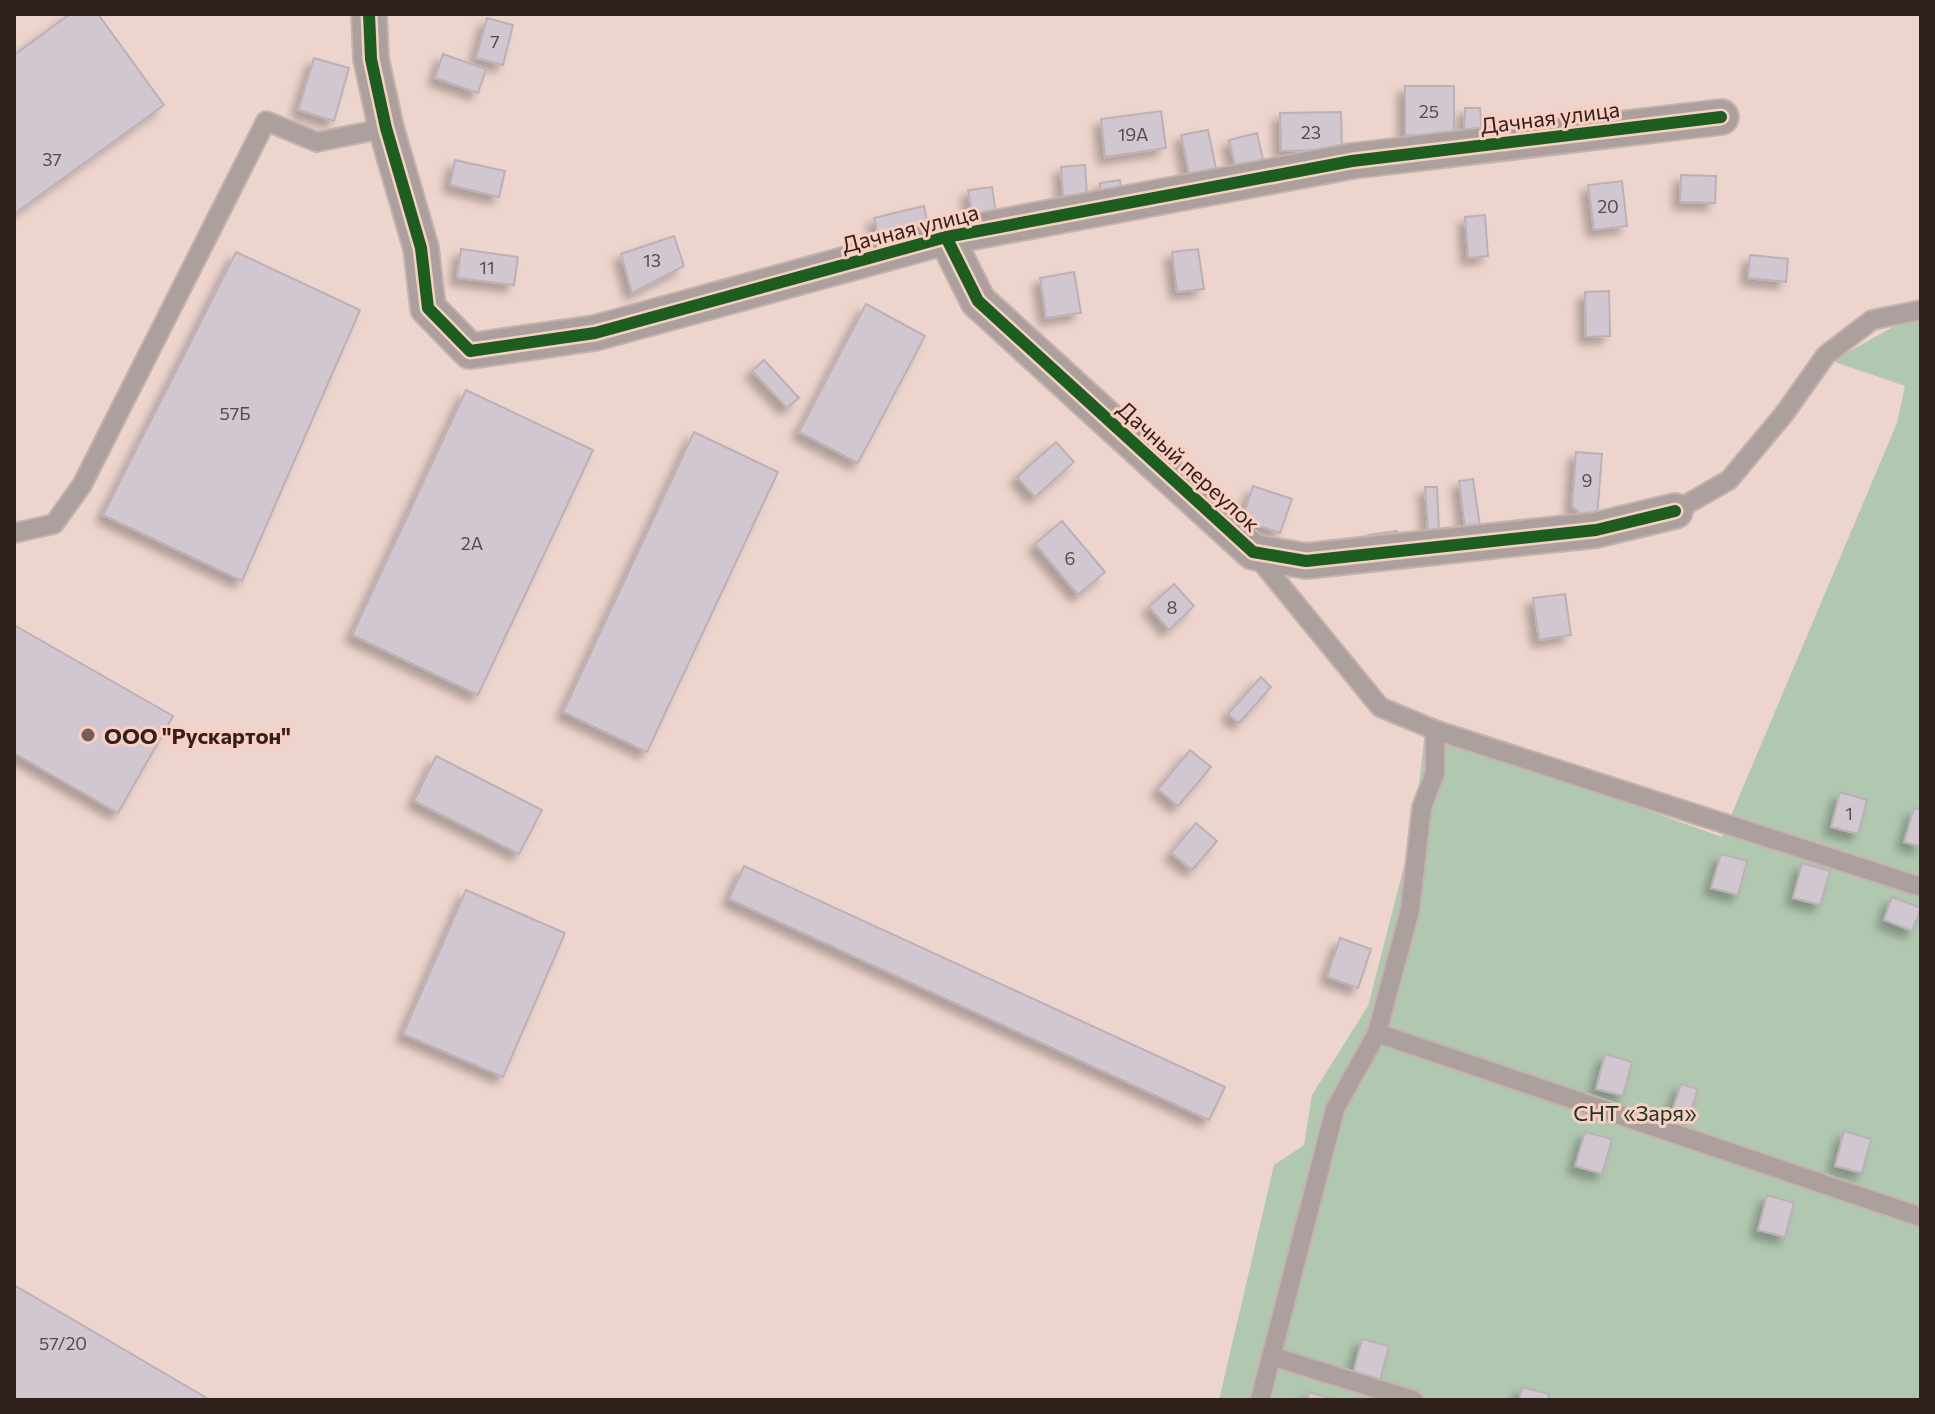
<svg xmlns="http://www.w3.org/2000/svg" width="1935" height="1414" font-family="Commissioner,sans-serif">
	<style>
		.green { fill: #b0c7b0 }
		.building { fill: #d1c7d1; stroke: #bbb1b5; stroke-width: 2; filter: url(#shadow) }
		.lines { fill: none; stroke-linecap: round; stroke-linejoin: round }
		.lane-casing { stroke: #c5b3ac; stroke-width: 22 }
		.street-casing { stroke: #c5b3ac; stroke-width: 38 }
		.lane { stroke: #aca09f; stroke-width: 18 }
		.street { stroke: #aca09f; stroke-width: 34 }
		.cycleway-casing { stroke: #facec0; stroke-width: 17 }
		.cycleway { stroke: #1b5e20; stroke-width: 12 }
		.poi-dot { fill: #73605a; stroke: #facec0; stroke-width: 3 }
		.labels { text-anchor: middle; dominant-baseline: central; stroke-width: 6; stroke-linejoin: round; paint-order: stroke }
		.number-label { font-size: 18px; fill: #594a49 }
		.street-label { font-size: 22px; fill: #31211c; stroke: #facec0 }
		.poi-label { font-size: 22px; font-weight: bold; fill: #31211c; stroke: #facec0; text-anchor: start }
		.park-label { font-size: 22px; fill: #163927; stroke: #facec0 }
	</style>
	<defs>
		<filter id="shadow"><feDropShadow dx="-7" dy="7" stdDeviation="4" flood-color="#0004"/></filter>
	</defs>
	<rect width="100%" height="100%" fill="#edd5cd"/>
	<polygon class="green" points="1921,320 1921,1400 1219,1400 1274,1165 1304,1145 1312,1095 1368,1006 1415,824 1424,739 1499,757 1722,837 1897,423 1905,386 1832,361 1902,322"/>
	<g class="building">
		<polygon points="70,14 98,14 164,105 14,214 14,55"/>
		<polygon points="487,18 513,25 503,65 476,58"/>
		<polygon points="443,54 486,69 478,93 435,78"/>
		<polygon points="314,58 349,68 334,121 298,110"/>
		<polygon points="1405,86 1454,86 1454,136 1405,135"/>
		<polygon points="1465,108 1480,108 1482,136 1464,135"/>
		<polygon points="1161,111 1166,148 1105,157 1101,119"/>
		<polygon points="1341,112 1342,150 1281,151 1280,113"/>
		<polygon points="1208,130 1218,178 1191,183 1181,135"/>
		<polygon points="1257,133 1265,168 1237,174 1229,140"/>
		<polygon points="455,160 505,171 499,197 450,185"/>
		<polygon points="1085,165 1087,194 1063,196 1061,167"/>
		<polygon points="1681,175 1716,176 1715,203 1680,202"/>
		<polygon points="1120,180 1122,196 1101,199 1100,183"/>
		<polygon points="1622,181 1627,226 1594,230 1588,185"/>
		<polygon points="992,187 996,214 973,218 968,190"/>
		<polygon points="924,206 929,231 880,242 874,218"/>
		<polygon points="1485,215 1488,256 1468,258 1465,217"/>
		<polygon points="674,236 684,266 632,293 621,254"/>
		<polygon points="461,249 518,257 514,285 457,278"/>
		<polygon points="1198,249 1204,289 1177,292 1172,252"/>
		<polygon points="236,252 360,310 242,581 103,515"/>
		<polygon points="1750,255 1788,259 1786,282 1748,278"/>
		<polygon points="1074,272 1081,313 1046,318 1040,278"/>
		<polygon points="1609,291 1610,336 1586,337 1585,292"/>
		<polygon points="866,304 925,336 858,463 799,432"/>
		<polygon points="764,360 799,398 787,408 752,371"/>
		<polygon points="466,390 593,450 478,695 352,635"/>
		<polygon points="694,432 778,472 647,752 563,712"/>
		<polygon points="1056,442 1074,462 1035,497 1017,477"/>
		<polygon points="1576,452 1602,454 1596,530 1572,506"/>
		<polygon points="1473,479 1480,526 1465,528 1459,481"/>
		<polygon points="1253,486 1292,499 1280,533 1242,520"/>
		<polygon points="1425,487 1437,487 1439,530 1428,530"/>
		<polygon points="1062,521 1105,572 1078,595 1035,544"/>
		<polygon points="1397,531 1399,546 1370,550 1368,535"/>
		<polygon points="1174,584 1194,606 1169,630 1149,607"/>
		<polygon points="1565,594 1571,635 1539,640 1533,598"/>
		<polygon points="14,625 173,716 118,813 14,753"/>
		<polygon points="1261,677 1271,687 1239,723 1228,714"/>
		<polygon points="1190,750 1211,767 1178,806 1158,789"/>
		<polygon points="436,756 542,810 519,854 414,801"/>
		<polygon points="1840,792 1867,800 1858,834 1831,827"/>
		<polygon points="1914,808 1921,810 1921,847 1904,842"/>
		<polygon points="1196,823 1217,841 1192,870 1171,853"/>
		<polygon points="1721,854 1747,861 1738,895 1711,888"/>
		<polygon points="1802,863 1830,871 1820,905 1793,898"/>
		<polygon points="744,866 1225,1087 1209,1120 729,899"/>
		<polygon points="466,890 565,933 503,1077 403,1034"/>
		<polygon points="1892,897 1921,908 1912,931 1884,920"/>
		<polygon points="1340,938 1371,949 1358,988 1327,977"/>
		<polygon points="1605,1054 1632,1062 1623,1096 1596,1089"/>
		<polygon points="1681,1084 1698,1089 1688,1119 1671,1114"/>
		<polygon points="1844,1131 1871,1139 1862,1173 1835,1166"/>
		<polygon points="1585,1132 1612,1139 1602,1174 1575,1166"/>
		<polygon points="1767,1195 1794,1203 1785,1237 1758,1230"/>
		<polygon points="14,1285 210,1400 14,1400"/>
		<polygon points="1362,1339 1389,1346 1380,1380 1353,1373"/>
		<polygon points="1522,1387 1549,1394 1548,1400 1519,1400"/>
		<polygon points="1309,1392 1336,1400 1307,1400"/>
	</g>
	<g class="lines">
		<defs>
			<g id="lane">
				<polyline points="1675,511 1729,480 1784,414 1826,355 1872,320 1921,310"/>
				<polyline points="14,533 54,524 82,485 266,121 317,142 386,128"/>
				<polyline points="1255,554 1380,707 1435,730 1921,887"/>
				<polyline points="1377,1033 1921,1217"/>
				<polyline points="1271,1356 1413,1400"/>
				<polyline points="1260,1400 1335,1109 1377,1033 1410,910 1422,807 1435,773 1435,730"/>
			</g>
			<g id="street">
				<polyline points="369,14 371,59 386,128 421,248 428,308 470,351 595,333 946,237 1352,161 1721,117"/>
				<polyline points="946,237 978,301 1253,552 1306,561 1596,530 1675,511"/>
			</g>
		</defs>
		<use href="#lane" class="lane-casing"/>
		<use href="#street" class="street-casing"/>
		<use href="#lane" class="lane"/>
		<use href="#street" class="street"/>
		<defs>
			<g id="cycleway">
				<polyline points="369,14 371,59 386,128 421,248 428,308 470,351 595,333 946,237 1352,161 1721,117"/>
				<polyline points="946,237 978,301 1253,552 1306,561 1596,530 1675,511"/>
			</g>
		</defs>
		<use href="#cycleway" class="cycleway-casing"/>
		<use href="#cycleway" class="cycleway"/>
	</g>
	<circle class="poi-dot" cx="88" cy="735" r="8"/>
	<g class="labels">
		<g class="number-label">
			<text x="495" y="41">7</text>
			<text x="1429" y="111">25</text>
			<text x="1311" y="132">23</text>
			<text x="1133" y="134">19А</text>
			<text x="52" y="159">37</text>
			<text x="1608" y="206">20</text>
			<text x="652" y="260">13</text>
			<text x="487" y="267">11</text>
			<text x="235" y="413">57Б</text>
			<text x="1587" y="480">9</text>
			<text x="472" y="543">2А</text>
			<text x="1070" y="558">6</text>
			<text x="1172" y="607">8</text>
			<text x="1849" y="813">1</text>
			<text x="63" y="1343">57/20</text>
		</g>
		<g class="street-label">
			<text transform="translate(1550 117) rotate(-7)">Дачная улица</text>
			<text transform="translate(910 228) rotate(-14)">Дачная улица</text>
			<text transform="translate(1189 466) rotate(42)">Дачный переулок</text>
		</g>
		<g class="poi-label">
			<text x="104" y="735">ООО "Рускартон"</text>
		</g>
		<g class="park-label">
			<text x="1635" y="1112">СНТ «Заря»</text>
		</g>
	</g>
	<rect width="1935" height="1414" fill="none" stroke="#31211c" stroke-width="32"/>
</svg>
